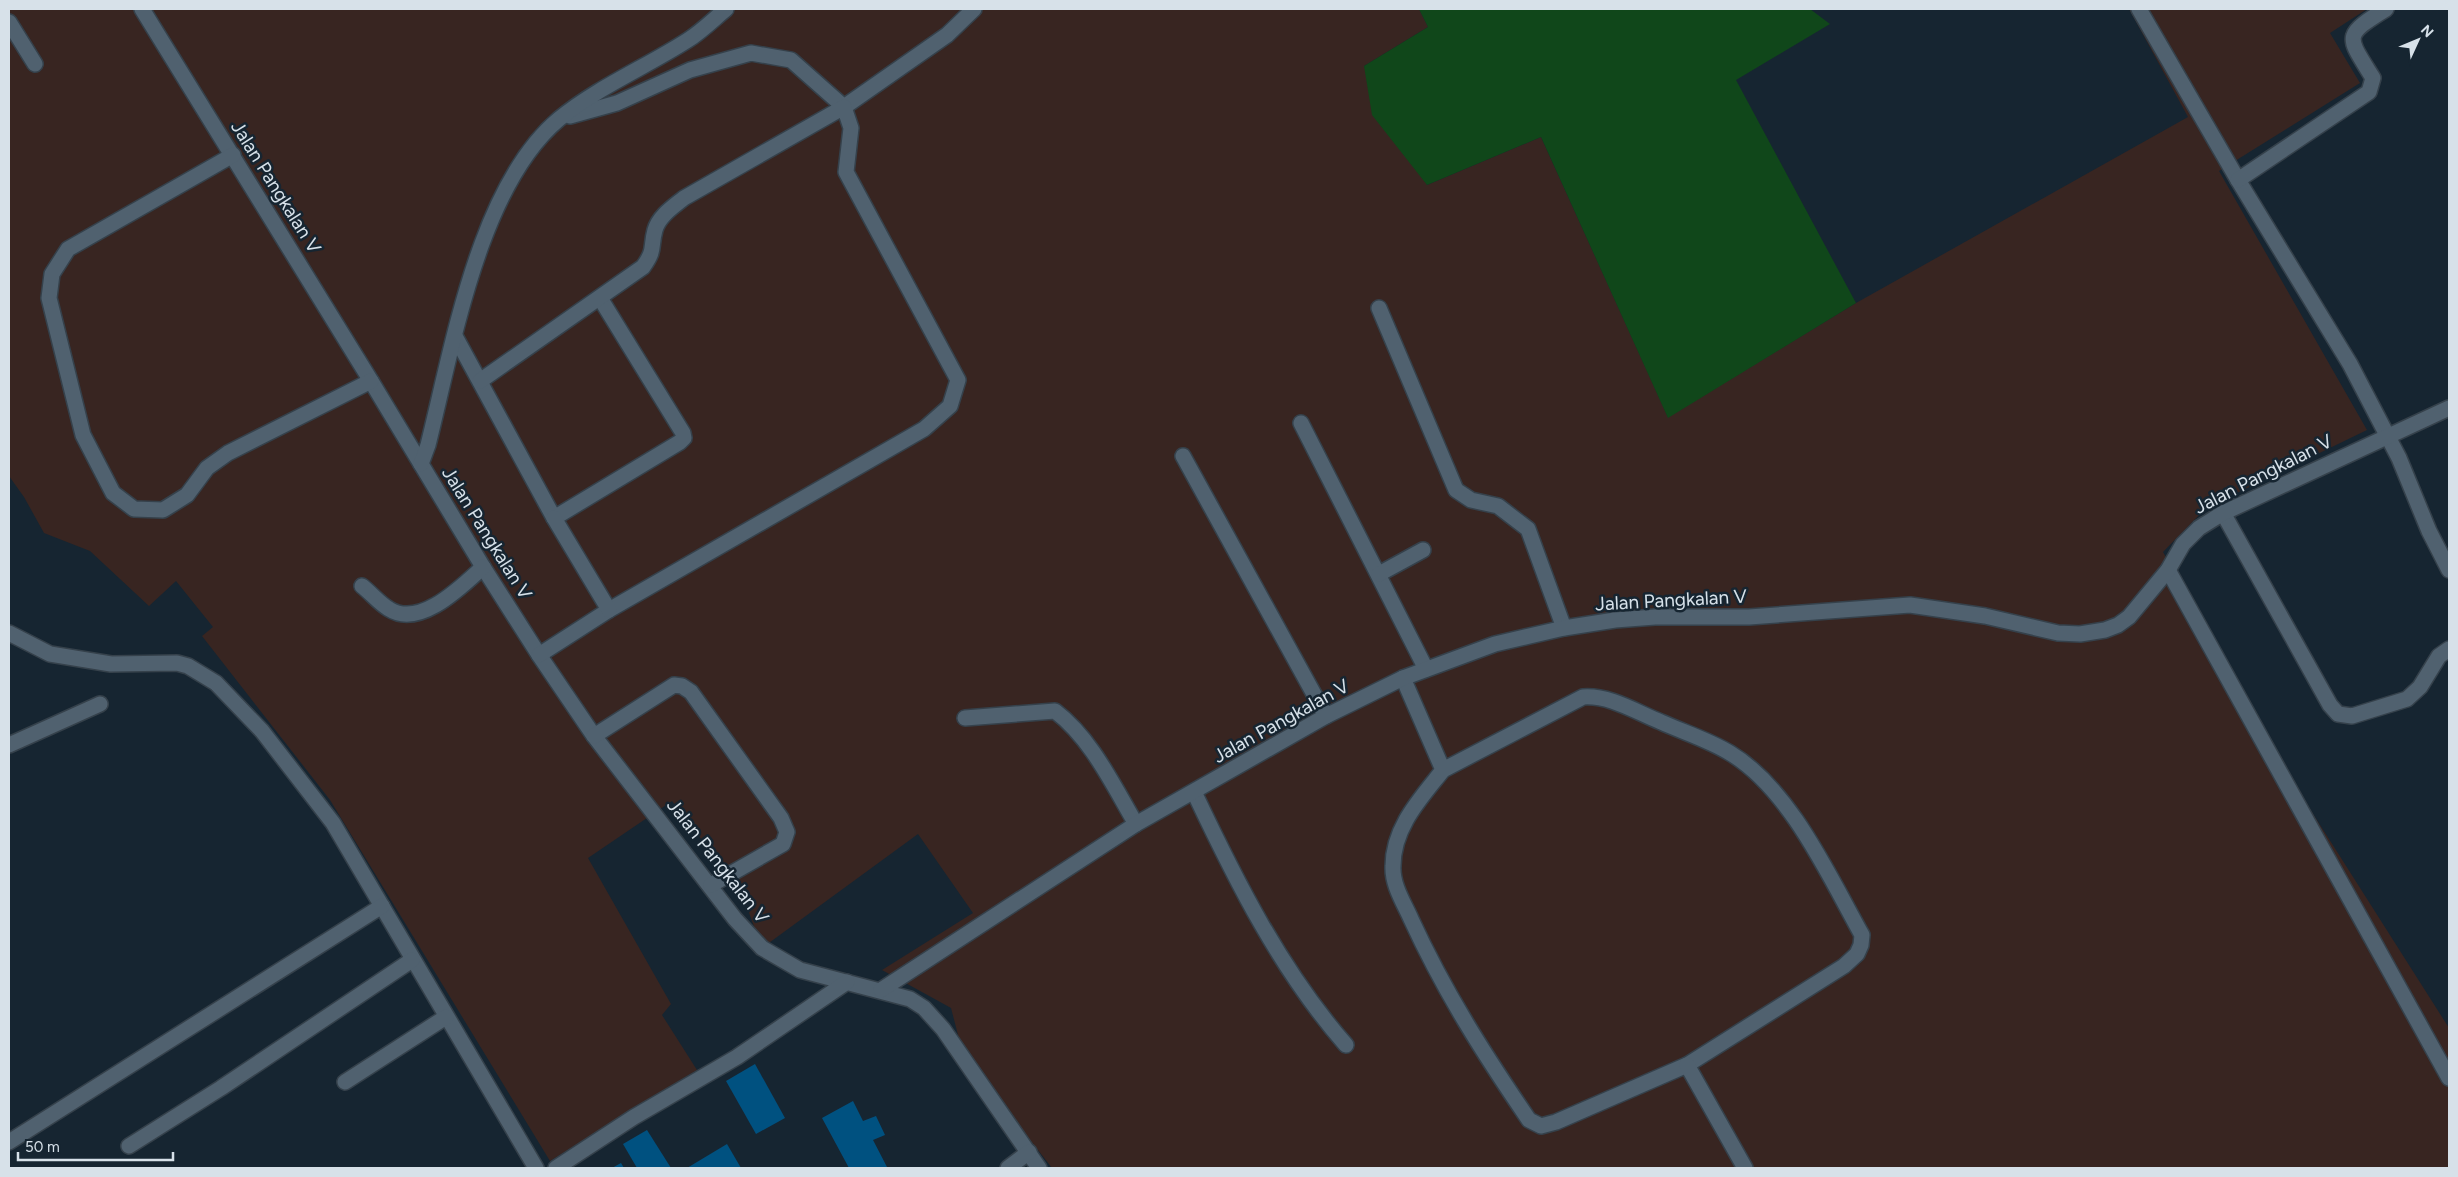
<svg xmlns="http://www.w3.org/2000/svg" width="2458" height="1177" font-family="Figtree,sans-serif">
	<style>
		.industrial { fill: #382521 }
		.green { fill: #10471a }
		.building { fill: #005180 }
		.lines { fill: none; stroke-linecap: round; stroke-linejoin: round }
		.minor-casing { stroke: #35414b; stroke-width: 18 }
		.minor { stroke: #50616f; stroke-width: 15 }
		.labels { text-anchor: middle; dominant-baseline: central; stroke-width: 5; stroke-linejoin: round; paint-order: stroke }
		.street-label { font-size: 19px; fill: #d7e1e9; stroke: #162531 }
	</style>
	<rect width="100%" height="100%" fill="#162531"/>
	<polygon class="industrial" points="9,9 1419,9 1428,27 1364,66 1427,185 1541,137 1668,417 1856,303 2188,117 2129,9 2367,9 2330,33 2360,83 2219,171 2367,430 2206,508 2163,552 2301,795 2449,1028 2449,1168 1052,1168 963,1054 951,1008 882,970 973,913 918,834 762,948 741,891 672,801 588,858 671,1004 662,1015 697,1070 550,1161 330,800 202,636 213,627 176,581 149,606 90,551 44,533 24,497 9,476"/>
	<polygon class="green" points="1419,9 1810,9 1830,24 1736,80 1856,303 1668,418 1541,137 1427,185 1372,115 1364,66 1428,27"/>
	<g class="building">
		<polygon points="755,1064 785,1118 756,1134 726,1081"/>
		<polygon points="853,1101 863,1121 876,1116 885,1135 873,1140 887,1167 885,1168 849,1168 822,1118"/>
		<polygon points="647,1130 671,1168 637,1168 623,1144"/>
		<polygon points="727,1144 741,1168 687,1168"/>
		<polygon points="621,1163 624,1168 612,1168"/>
	</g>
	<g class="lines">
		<defs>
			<g id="minor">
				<polyline points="142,9 371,381 483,567 539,655 594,736 735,919 762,948 800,970 910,999 924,1008 943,1029 1039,1168"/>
				<polyline points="2139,9 2238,180 2350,364 2399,458 2429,531 2449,570"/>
				<polyline points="9,22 35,64"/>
				<polyline points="570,116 617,103 690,70 751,53 791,60 844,107 947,35 974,9"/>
				<polyline points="233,155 68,249 52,274 49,298 83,435 113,493 134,509 163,510 187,495 207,468 228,453 371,381"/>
				<path d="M2238 180 2369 92 2373 78C2347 36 2342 36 2386 9"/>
				<polyline points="1379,308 1456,490 1471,500 1498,506 1528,529 1564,628"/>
				<polyline points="455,336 554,518 680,442 684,438 683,433 600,298"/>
				<path d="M480 381 643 267C656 249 650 248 655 230 659 216 673 207 684 198L844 107 851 128 846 172 958 380 950 406 924 429 609 610 539 655"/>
				<polyline points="1301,423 1426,669"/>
				<polyline points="1183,456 1326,716"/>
				<path d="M421 464 428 445C453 346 479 186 559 119 598 87 646 67 688 40 702 31 714 19 726 9"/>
				<polyline points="2223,513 2330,705 2338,714 2352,716 2407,699 2420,687 2439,656 2449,649"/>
				<polyline points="554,518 609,610"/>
				<polyline points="2168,570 2449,1078"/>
				<polyline points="1379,574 1423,550"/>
				<path d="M362 586C371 593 379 603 389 609 420 629 462 586 483 567"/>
				<polyline points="9,633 50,654 111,664 177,663 188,666 216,683 262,731 333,823 536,1168"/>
				<path d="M1403 678 1443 770C1421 798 1393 827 1393 866 1392 885 1404 903 1411 919 1445 993 1484 1054 1529 1120L1541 1126 1556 1122 1687 1065 1844 966 1857 954 1861 945 1862 935C1829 876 1790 789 1730 753 1709 740 1683 732 1661 722 1636 712 1610 695 1583 697L1443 770"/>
				<path d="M965 718 1055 711C1091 738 1113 785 1136 824"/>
				<polyline points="594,736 674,685 682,686 691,692 781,818 787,832 783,844 711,885"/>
				<polyline points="9,745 100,704"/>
				<path d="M1194 792C1236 881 1281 971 1346 1045"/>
				<polyline points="881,990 1136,824 1326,716 1403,678 1495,644 1564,628 1615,620 1655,617 1749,617 1910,605 1985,616 2058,633 2080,634 2105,630 2118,625 2129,617 2168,570 2183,544 2199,528 2223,513 2449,408"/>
				<polyline points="1687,1065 1745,1168"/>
				<polyline points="345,1082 446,1017"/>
				<polyline points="9,1142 382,906"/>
				<polyline points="129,1146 221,1088 412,960"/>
				<polyline points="556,1168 634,1117 737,1057 847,982"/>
				<polyline points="1008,1168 1029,1152"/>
			</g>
		</defs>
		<use href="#minor" class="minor-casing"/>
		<use href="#minor" class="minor"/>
	</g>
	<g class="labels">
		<g class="street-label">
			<text transform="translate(276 187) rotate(58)">Jalan Pangkalan V</text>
			<text transform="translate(2263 474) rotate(-27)">Jalan Pangkalan V</text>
			<text transform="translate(487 533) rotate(58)">Jalan Pangkalan V</text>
			<text transform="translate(1671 600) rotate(-3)">Jalan Pangkalan V</text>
			<text transform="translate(1281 721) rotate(-29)">Jalan Pangkalan V</text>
			<text transform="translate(718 861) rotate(52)">Jalan Pangkalan V</text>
		</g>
	</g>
	<rect width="2458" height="1177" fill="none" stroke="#d7e1e9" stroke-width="20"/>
	<g transform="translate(2418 40) rotate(46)" stroke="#162531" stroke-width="4" paint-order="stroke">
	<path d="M0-4L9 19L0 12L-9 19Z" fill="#d7e1e9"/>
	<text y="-8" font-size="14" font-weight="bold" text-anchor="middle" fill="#d7e1e9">N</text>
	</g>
	<path d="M18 1152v8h155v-8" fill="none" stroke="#d7e1e9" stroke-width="2.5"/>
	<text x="25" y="1152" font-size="15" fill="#d7e1e9" stroke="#162531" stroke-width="4" paint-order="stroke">50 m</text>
</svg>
